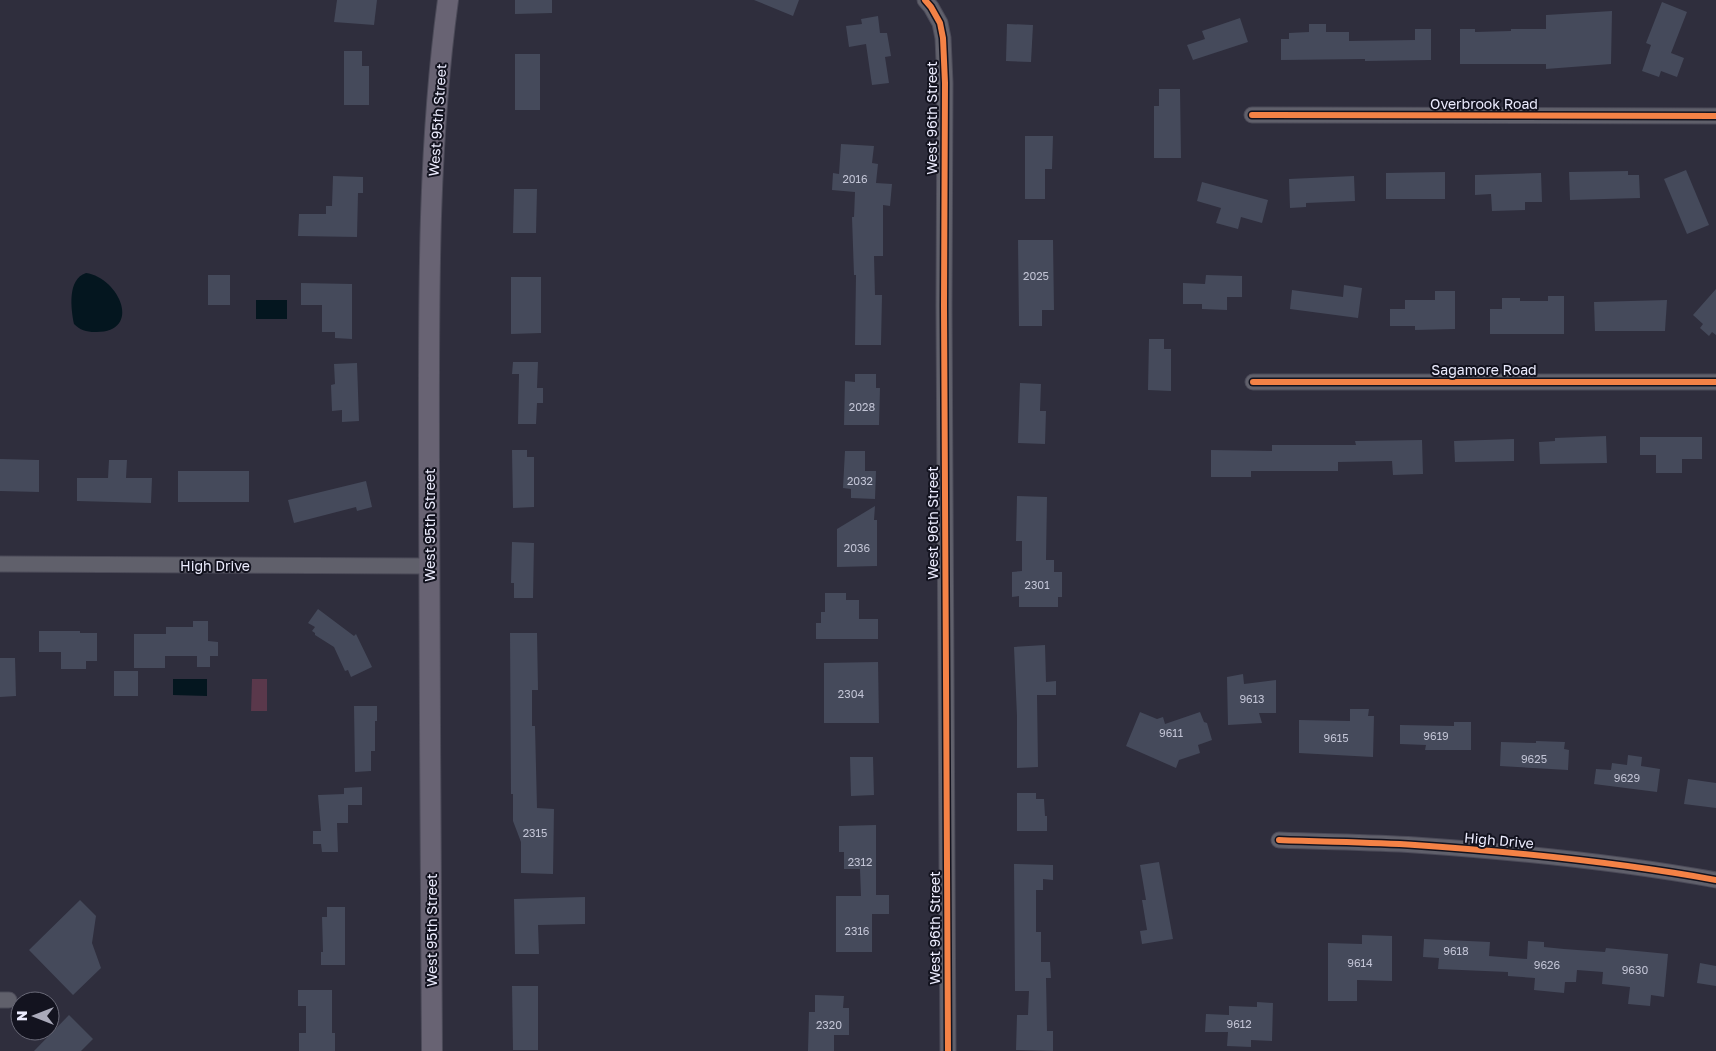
<svg xmlns="http://www.w3.org/2000/svg" width="1716" height="1051" font-family="'Golos Text',sans-serif">
	<style>
		.green { fill: #5a384b }
		.water { fill: #04161f }
		.building { fill: #454a5b }
		.lines { fill: none; stroke-linecap: round; stroke-linejoin: round }
		.minor-casing { stroke: #4b4a58; stroke-width: 17 }
		.major-casing { stroke: #4b4a58; stroke-width: 22 }
		.minor { stroke: #60606b; stroke-width: 15 }
		.major { stroke: #686373; stroke-width: 20 }
		.cycleway-casing { stroke: #13131f; stroke-width: 9 }
		.cycleway { stroke: #f48246; stroke-width: 6 }
		.labels { text-anchor: middle; dominant-baseline: central; stroke-width: 4; stroke-linejoin: round; paint-order: stroke }
		.number-label { font-size: 11px; fill: #c2c4d5 }
		.street-label { font-size: 14px; fill: #ececfe; stroke: #13131f }
	</style>
	<rect width="100%" height="100%" fill="#2f2e3d"/>
	<polygon class="green" points="252,679 267,679 267,711 251,711"/>
	<g class="water">
		<path d="M86 273C120 278 143 333 95 332 86 332 80 330 74 324 71 309 67 279 86 273Z"/>
		<rect x="256" y="300" width="31" height="19"/>
		<polygon points="173,679 207,679 207,696 173,695"/>
	</g>
	<g class="building">
		<polygon points="337,0 377,0 374,25 334,22"/>
		<polygon points="515,0 552,0 552,13 515,14"/>
		<polygon points="754,0 799,0 793,16"/>
		<polygon points="1662,2 1687,12 1671,53 1684,58 1677,77 1661,71 1659,77 1642,71 1651,45 1646,43"/>
		<polygon points="1612,11 1611,64 1546,69 1546,64 1460,64 1460,29 1475,29 1475,32 1511,31 1511,29 1546,29 1546,15"/>
		<polygon points="878,16 880,33 887,33 891,56 885,57 889,83 872,85 866,44 849,47 846,26 862,24 861,19"/>
		<polygon points="1240,18 1248,42 1193,60 1187,45 1205,39 1202,31"/>
		<polygon points="1007,24 1033,25 1031,62 1006,61"/>
		<polygon points="1309,24 1326,24 1326,32 1349,32 1349,41 1415,40 1415,29 1431,29 1431,60 1365,61 1365,59 1281,60 1281,39 1289,39 1289,33 1309,32"/>
		<polygon points="344,51 362,51 362,66 369,66 369,105 344,105"/>
		<rect x="515" y="54" width="25" height="56"/>
		<polygon points="1159,89 1180,89 1181,158 1154,158 1154,106 1159,106"/>
		<polygon points="1025,136 1053,136 1052,169 1045,169 1045,199 1025,199"/>
		<polygon points="841,144 874,146 872,163 878,164 876,183 892,184 890,206 883,205 883,256 874,256 875,295 882,295 881,345 855,345 856,275 854,275 852,217 854,217 855,192 832,190 833,173 839,174"/>
		<polygon points="1686,170 1709,225 1687,234 1664,179"/>
		<polygon points="1628,171 1628,175 1639,175 1640,198 1570,200 1569,172"/>
		<polygon points="1445,172 1445,199 1386,199 1386,173"/>
		<polygon points="1541,173 1542,202 1525,202 1525,210 1492,211 1491,194 1475,195 1475,175"/>
		<polygon points="333,176 363,177 363,193 358,193 357,237 298,236 299,214 326,214 326,206 332,206"/>
		<polygon points="1354,176 1355,201 1306,203 1306,207 1290,208 1289,179"/>
		<polygon points="1202,182 1268,200 1262,223 1241,217 1238,229 1216,223 1221,208 1197,201"/>
		<polygon points="514,189 537,189 536,233 513,233"/>
		<polygon points="1018,240 1053,240 1054,310 1042,310 1042,326 1019,326"/>
		<rect x="208" y="275" width="22" height="30"/>
		<polygon points="1206,275 1242,276 1242,297 1227,297 1227,310 1202,309 1202,304 1183,304 1183,283 1205,284"/>
		<polygon points="511,277 541,277 541,333 511,334"/>
		<polygon points="301,283 352,284 352,339 335,338 335,332 322,332 322,305 301,305"/>
		<polygon points="1344,285 1362,288 1358,318 1290,309 1292,290 1343,297"/>
		<polygon points="1716,289 1716,335 1712,332 1709,336 1700,328 1703,324 1693,315"/>
		<polygon points="1435,291 1455,291 1455,329 1415,330 1415,326 1390,326 1390,309 1405,309 1405,300 1435,300"/>
		<polygon points="1548,296 1564,296 1564,334 1490,334 1490,309 1502,309 1502,298 1520,298 1520,301 1548,301"/>
		<polygon points="1667,300 1665,331 1595,331 1594,302"/>
		<polygon points="1149,339 1164,339 1164,349 1171,349 1171,391 1148,390"/>
		<polygon points="513,362 538,362 537,388 543,388 543,403 537,403 536,424 518,424 519,374 512,374"/>
		<polygon points="357,363 359,421 342,422 342,410 332,411 331,385 335,384 334,364"/>
		<polygon points="855,374 876,374 876,388 880,388 879,425 844,425 845,381 855,382"/>
		<polygon points="1020,383 1041,384 1040,411 1046,411 1045,444 1018,443"/>
		<polygon points="1606,436 1607,463 1540,464 1539,442 1555,441 1555,438"/>
		<polygon points="1640,437 1702,437 1702,459 1682,459 1682,473 1656,473 1656,455 1640,455"/>
		<polygon points="1514,439 1514,461 1455,462 1454,441"/>
		<polygon points="1422,440 1423,474 1393,475 1392,461 1338,462 1338,471 1251,471 1251,477 1211,477 1211,450 1272,451 1272,445 1356,445 1355,441"/>
		<polygon points="512,450 527,450 527,457 534,457 534,507 513,508"/>
		<polygon points="845,451 865,451 865,471 876,471 875,499 851,498 851,489 843,488"/>
		<polygon points="0,459 39,460 39,492 0,491"/>
		<polygon points="109,460 127,460 126,478 152,478 151,503 77,501 77,478 108,478"/>
		<rect x="178" y="471" width="71" height="31"/>
		<polygon points="366,481 372,507 357,511 356,507 294,523 288,500"/>
		<polygon points="1017,496 1047,497 1046,560 1054,560 1054,572 1062,572 1062,597 1058,597 1058,607 1019,607 1019,596 1012,597 1012,572 1022,571 1022,541 1016,541"/>
		<polygon points="875,506 874,520 877,520 877,566 837,567 837,529"/>
		<polygon points="512,542 534,543 533,598 514,598 514,583 511,583"/>
		<polygon points="825,593 846,593 846,600 859,600 859,619 878,619 878,639 816,639 816,623 821,623 821,612 825,612"/>
		<polygon points="318,609 354,636 356,634 372,667 351,677 348,670 345,671 334,647 315,635 315,633 312,631 315,627 308,623"/>
		<polygon points="193,621 208,621 208,641 218,642 218,656 210,656 210,667 197,667 197,656 165,656 165,668 134,668 134,634 166,634 166,627 193,627"/>
		<polygon points="39,631 80,631 80,633 97,633 97,661 86,661 86,669 61,669 61,652 39,652"/>
		<polygon points="510,633 537,633 538,690 532,690 532,726 535,726 537,808 554,809 553,874 521,873 521,842 513,821 513,794 511,794"/>
		<polygon points="1045,645 1046,682 1056,681 1056,695 1037,695 1038,767 1017,768 1017,716 1014,647"/>
		<polygon points="0,658 15,658 16,696 0,697"/>
		<polygon points="878,662 879,723 824,723 824,663"/>
		<rect x="114" y="671" width="24" height="25"/>
		<polygon points="1243,674 1244,684 1276,680 1276,713 1259,713 1262,723 1228,725 1227,677"/>
		<polygon points="354,706 377,706 377,721 375,721 375,751 371,751 371,771 355,772"/>
		<polygon points="1350,709 1369,709 1368,716 1374,716 1373,757 1299,753 1299,720 1350,721"/>
		<polygon points="1140,712 1157,719 1163,717 1165,724 1200,712 1204,722 1207,723 1212,740 1198,745 1200,753 1179,760 1176,768 1126,746"/>
		<polygon points="1454,722 1471,722 1471,750 1425,750 1426,745 1400,744 1400,725 1454,726"/>
		<polygon points="1536,741 1565,742 1564,749 1569,750 1568,770 1500,766 1501,742 1536,743"/>
		<polygon points="1628,755 1642,757 1641,766 1660,769 1657,792 1594,784 1596,769 1611,770 1612,763 1627,765"/>
		<polygon points="850,757 873,757 874,795 851,796"/>
		<polygon points="1688,779 1716,783 1716,808 1684,804"/>
		<polygon points="362,787 362,805 348,805 348,823 337,823 338,852 322,852 321,844 313,844 313,831 321,831 318,795 344,794 344,788"/>
		<polygon points="1017,793 1036,793 1036,799 1044,799 1045,816 1047,816 1047,831 1017,831"/>
		<polygon points="876,825 876,895 889,895 889,914 872,914 872,952 836,952 836,896 861,896 860,869 844,869 844,852 839,852 839,826"/>
		<polygon points="1159,862 1173,939 1142,944 1140,931 1147,930 1142,900 1146,900 1140,865"/>
		<polygon points="1014,864 1053,865 1053,880 1043,879 1043,890 1036,890 1036,932 1041,932 1041,962 1050,962 1051,978 1046,978 1047,1031 1053,1031 1053,1051 1016,1050 1017,1015 1028,1015 1029,991 1015,991"/>
		<polygon points="585,897 585,924 538,925 539,954 515,954 514,899"/>
		<polygon points="80,900 96,916 92,943 101,968 73,995 29,950"/>
		<polygon points="327,907 345,907 345,965 321,965 321,952 323,952 322,917 327,917"/>
		<polygon points="1362,935 1392,936 1392,981 1357,980 1357,1001 1328,1001 1328,943 1362,944"/>
		<polygon points="1424,939 1490,942 1489,956 1527,959 1528,941 1544,942 1544,947 1564,949 1605,952 1606,948 1668,954 1664,997 1651,995 1650,1006 1628,1004 1630,987 1602,984 1603,972 1577,970 1576,982 1565,982 1564,993 1534,990 1535,978 1508,976 1508,972 1438,969 1439,958 1423,957"/>
		<polygon points="1700,963 1716,966 1716,986 1697,983"/>
		<polygon points="512,986 538,986 538,1050 513,1050"/>
		<polygon points="298,990 332,990 332,1033 335,1033 335,1051 299,1051 299,1033 306,1033 306,1006 298,1006"/>
		<polygon points="815,995 844,996 843,1008 849,1008 849,1035 834,1035 834,1051 808,1051 809,1012 815,1012"/>
		<polygon points="1257,1002 1273,1003 1272,1041 1251,1040 1251,1047 1227,1046 1228,1032 1205,1032 1206,1014 1229,1015 1229,1006 1257,1007"/>
		<polygon points="69,1015 93,1039 81,1051 34,1051"/>
	</g>
	<g class="lines">
		<defs>
			<g id="minor">
				<polyline points="925,0 931,7 940,23 943,38 945,83 944,306 948,1051"/>
				<polyline points="1252,115 1716,116"/>
				<polyline points="1253,382 1716,382"/>
				<polyline points="0,564 429,566"/>
				<path d="M1279 840C1325 842 1370 842 1415 845 1516 852 1617 862 1716 880"/>
				<polyline points="0,1000 9,1000"/>
			</g>
			<path id="major" d="M432 1051C431 854 429 656 429 459 429 306 427 152 448 0"/>
		</defs>
		<use href="#minor" class="minor-casing"/>
		<use href="#major" class="major-casing"/>
		<use href="#minor" class="minor"/>
		<use href="#major" class="major"/>
		<defs>
			<g id="cycleway">
				<polyline points="925,0 931,7 940,23 943,38 945,83 944,306 948,1051"/>
				<polyline points="1252,115 1716,116"/>
				<polyline points="1253,382 1716,382"/>
				<path d="M1279 840C1325 842 1370 842 1415 845 1516 852 1617 862 1716 880"/>
			</g>
		</defs>
		<use href="#cycleway" class="cycleway-casing"/>
		<use href="#cycleway" class="cycleway"/>
	</g>
	<g class="labels">
		<g class="number-label">
			<text x="855" y="178">2016</text>
			<text x="1036" y="275">2025</text>
			<text x="862" y="406">2028</text>
			<text x="860" y="480">2032</text>
			<text x="857" y="547">2036</text>
			<text x="1037" y="584">2301</text>
			<text x="851" y="693">2304</text>
			<text x="1252" y="698">9613</text>
			<text x="1171" y="732">9611</text>
			<text x="1436" y="735">9619</text>
			<text x="1336" y="737">9615</text>
			<text x="1534" y="758">9625</text>
			<text x="1627" y="777">9629</text>
			<text x="535" y="832">2315</text>
			<text x="860" y="861">2312</text>
			<text x="857" y="930">2316</text>
			<text x="1456" y="950">9618</text>
			<text x="1360" y="962">9614</text>
			<text x="1547" y="964">9626</text>
			<text x="1635" y="969">9630</text>
			<text x="1239" y="1023">9612</text>
			<text x="829" y="1024">2320</text>
		</g>
		<g class="street-label">
			<text x="1484" y="103">Overbrook Road</text>
			<text transform="translate(931 118) rotate(-90)">West 96th Street</text>
			<text transform="translate(437 120) rotate(-86)">West 95th Street</text>
			<text x="1484" y="369">Sagamore Road</text>
			<text transform="translate(932 523) rotate(-90)">West 96th Street</text>
			<text transform="translate(429 525) rotate(-90)">West 95th Street</text>
			<text x="215" y="565">High Drive</text>
			<text transform="translate(1499 840) rotate(5)">High Drive</text>
			<text transform="translate(934 928) rotate(-90)">West 96th Street</text>
			<text transform="translate(431 930) rotate(-90)">West 95th Street</text>
		</g>
	</g>
	<g transform="translate(35 1016) rotate(270)"><circle r="24" fill="#13131f" stroke="#6a6a78"/>
	<path d="M0-4L9 19L0 12L-9 19Z" fill="#aaaaba"/>
	<text y="-8" font-size="14" font-weight="bold" text-anchor="middle" fill="#ececfe">N</text>
	</g>
</svg>
